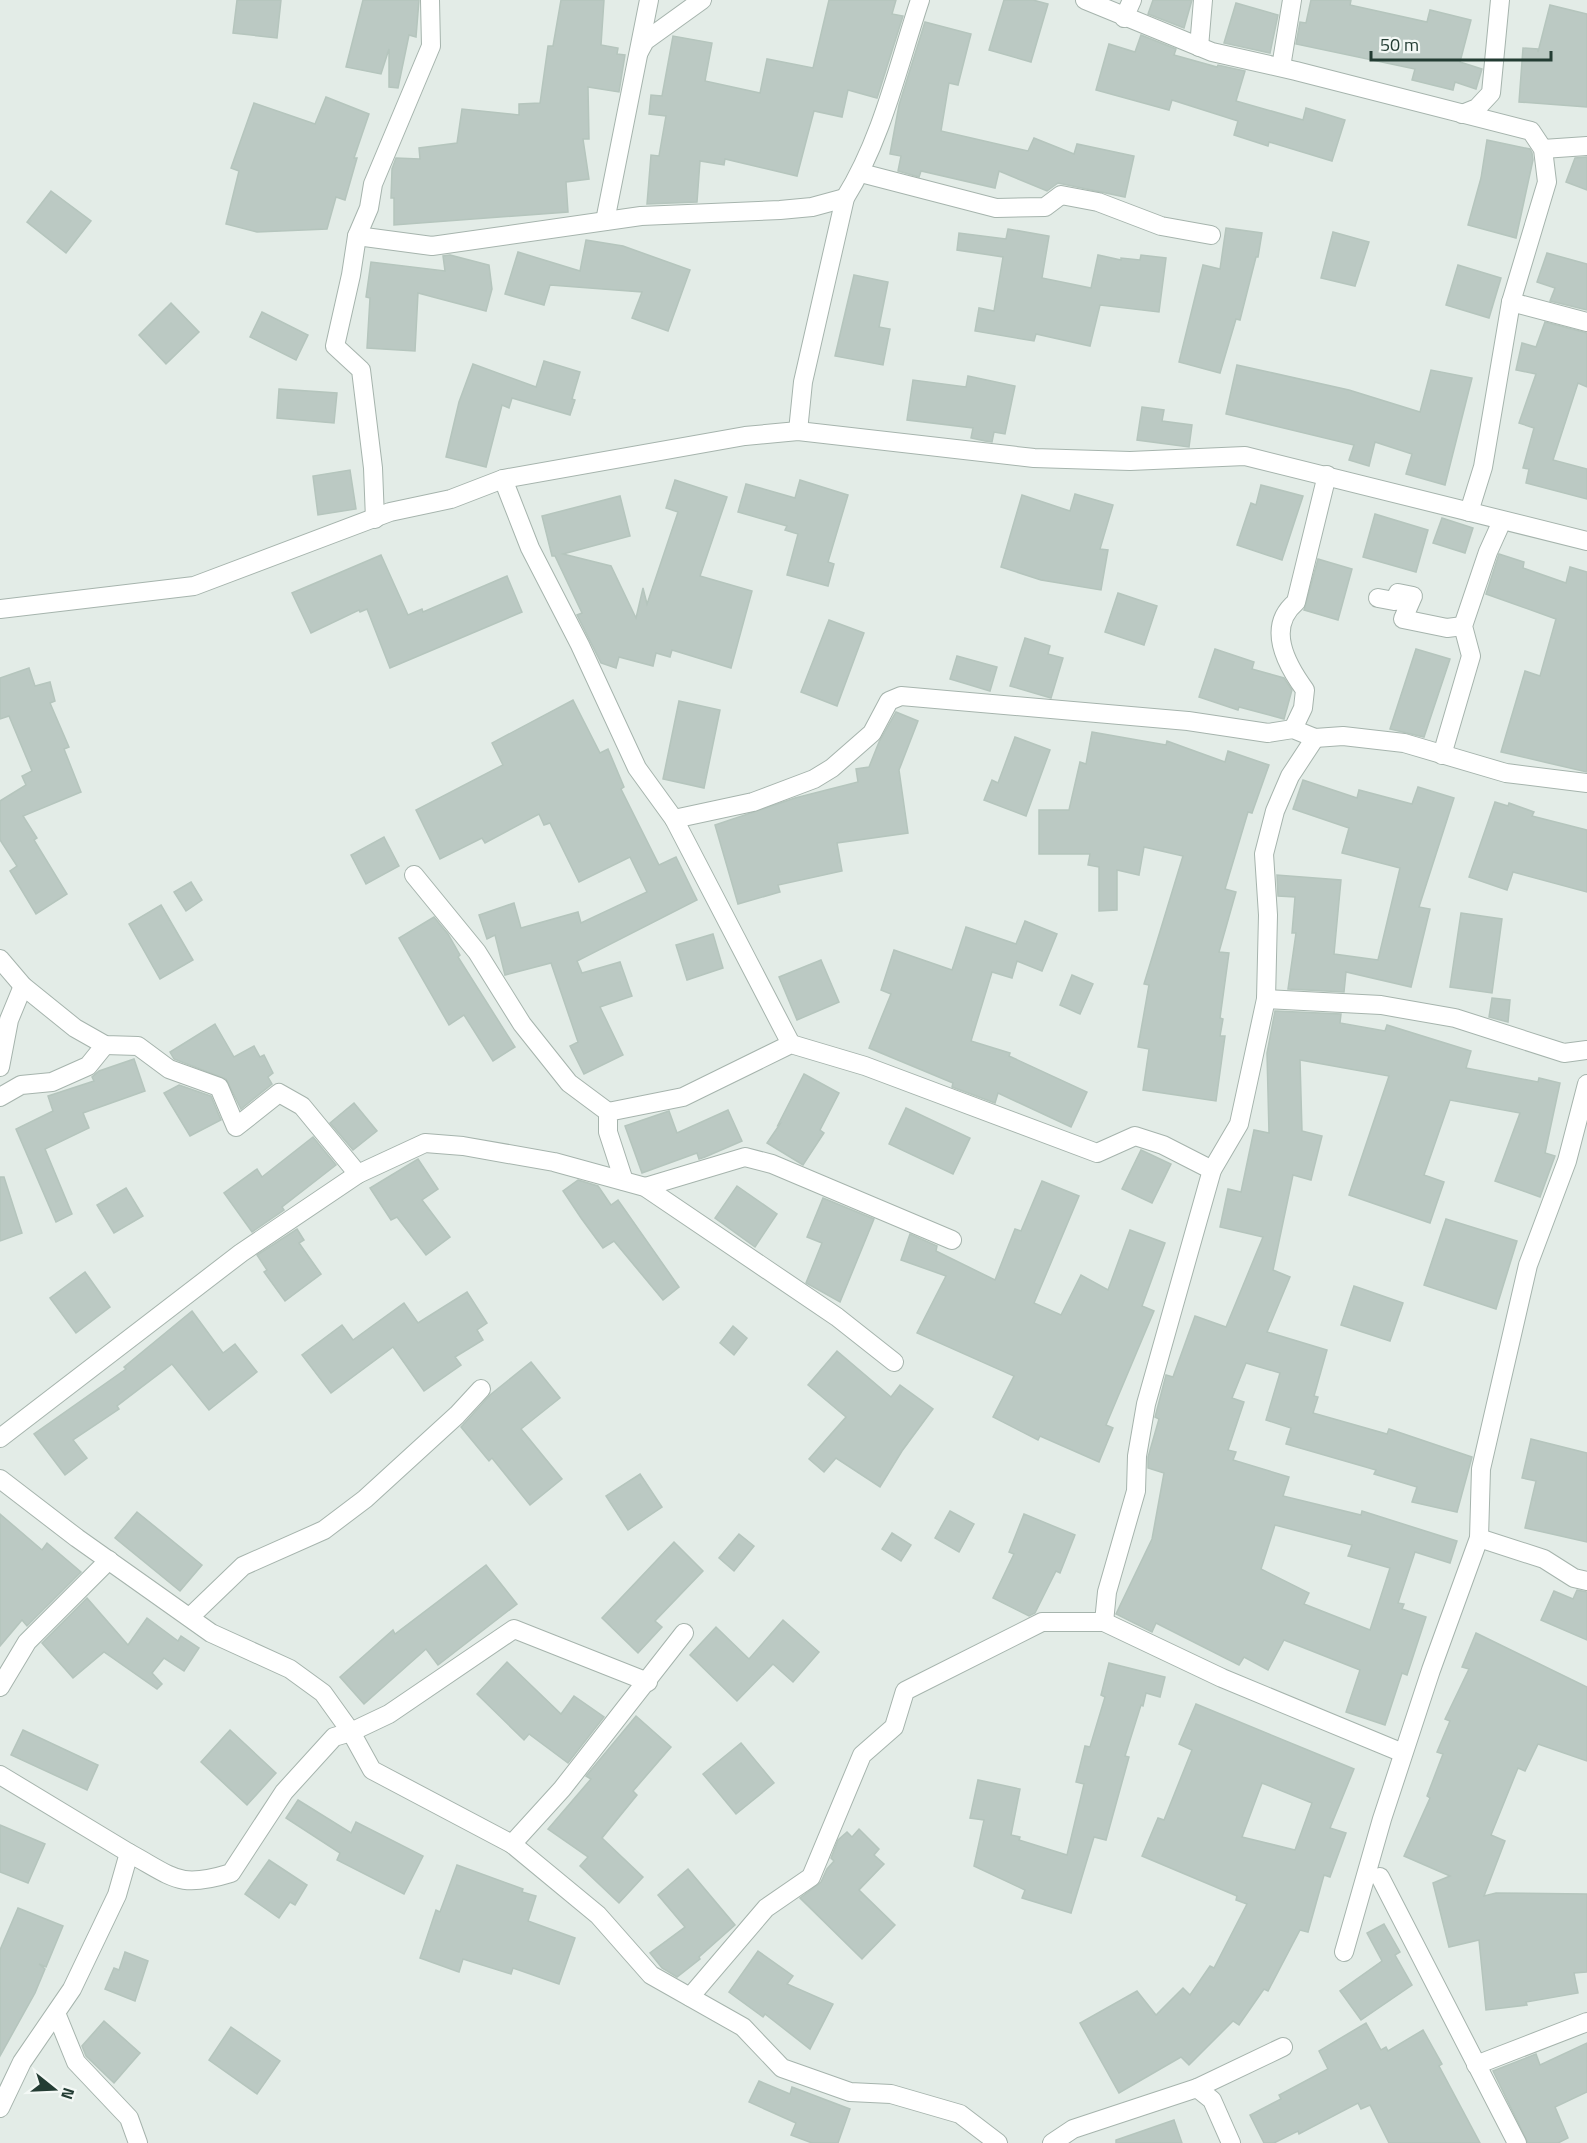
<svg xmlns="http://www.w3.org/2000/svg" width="1587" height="2143" font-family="'Titillium Web',sans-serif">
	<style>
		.building { fill: #bbc9c3; stroke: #b5c5bd; stroke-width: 1.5; fill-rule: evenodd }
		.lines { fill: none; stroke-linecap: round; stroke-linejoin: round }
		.minor-casing { stroke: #a6b4ad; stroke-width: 20 }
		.minor { stroke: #fff; stroke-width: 18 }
	</style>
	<rect width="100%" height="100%" fill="#e3ece7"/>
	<g class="building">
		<polygon points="237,0 281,0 277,38 233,33"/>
		<polygon points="363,0 419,0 416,37 409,35 398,88 389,87 389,49 381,74 346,67"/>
		<polygon points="561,0 604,0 601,45 618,48 617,54 625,55 619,92 588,87 589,139 583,139 589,179 566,182 568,212 394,225 394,198 391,198 392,169 396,158 420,159 419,148 457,143 462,109 519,115 519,104 540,103 548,46 553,46"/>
		<polygon points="829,0 896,0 892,14 903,16 877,98 848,90 842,117 814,111 797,176 725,159 724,165 700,161 697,202 647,204 651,155 659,156 666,116 649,114 651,95 662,96 673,36 712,43 705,81 760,93 767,59 813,68"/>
		<polygon points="1004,0 1033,0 1048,4 1031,62 989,50"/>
		<polygon points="1153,0 1192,0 1184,28 1148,14"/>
		<polygon points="1311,0 1351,0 1350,5 1427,22 1430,10 1471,20 1460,62 1482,69 1476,89 1455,82 1453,90 1412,80 1415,69 1296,44 1300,22 1306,23"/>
		<polygon points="1236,3 1278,15 1270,53 1224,43"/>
		<polygon points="1550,5 1587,14 1587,107 1519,102 1523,48 1538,49 1538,52"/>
		<polygon points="925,22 971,34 958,85 949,83 941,131 1028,151 1034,138 1074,154 1077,144 1134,156 1125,197 1058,183 1047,191 999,171 995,188 921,171 919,177 898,171 901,156 890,154 899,105"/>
		<polygon points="1141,35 1176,49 1174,55 1217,67 1218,65 1245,71 1236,101 1303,120 1306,108 1345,120 1332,161 1269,142 1268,146 1234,135 1238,121 1172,100 1169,110 1096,90 1109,44 1135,52"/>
		<polygon points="326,97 369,114 354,158 357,158 345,200 336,197 327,229 257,232 226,224 239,171 231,168 254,103 315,124"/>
		<polygon points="1487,140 1530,149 1532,153 1533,160 1516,238 1468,225 1481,178"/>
		<polygon points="1587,157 1587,190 1566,182 1575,158"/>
		<polygon points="51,191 91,221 66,253 27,222"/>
		<polygon points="1226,228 1262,233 1258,257 1256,257 1240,320 1236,319 1220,373 1179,362 1203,265 1220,269"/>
		<polygon points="1008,229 1049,236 1042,278 1091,288 1098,255 1121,260 1121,258 1140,260 1141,255 1166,258 1159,312 1100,305 1090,346 1036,334 1034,341 975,331 979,308 994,311 1003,257 957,250 959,233 1006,239"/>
		<polygon points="1333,232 1369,242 1355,286 1321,278"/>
		<polygon points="586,240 623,246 690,270 668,331 632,318 642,292 550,285 544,305 505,294 518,252 580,271"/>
		<polygon points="1547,253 1587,264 1587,310 1550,301 1555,288 1537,282"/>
		<polygon points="450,255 489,265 492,289 486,311 418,293 415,351 367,348 370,298 366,297 371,262 445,271 443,256"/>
		<polygon points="1458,265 1501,278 1489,318 1446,305"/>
		<polygon points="854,275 888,282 879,327 890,329 883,365 835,356"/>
		<polygon points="171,303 199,332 166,364 139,335"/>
		<polygon points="262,312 308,335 296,360 250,337"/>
		<polygon points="1545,322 1587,333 1587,387 1578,383 1553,460 1587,469 1587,499 1526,483 1529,469 1523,468 1534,428 1519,423 1536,374 1516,370 1522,343 1536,347"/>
		<polygon points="544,361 580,372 572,399 575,400 570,415 512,398 509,408 502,405 486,467 446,457 459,402 473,364 536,387"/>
		<polygon points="1237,365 1349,390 1420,412 1431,370 1472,378 1445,485 1406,474 1412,454 1375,442 1369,466 1349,460 1354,445 1226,414"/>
		<polygon points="968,376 1015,386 1005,434 994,432 992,442 985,441 971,438 973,428 907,420 913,380 966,387"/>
		<polygon points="279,389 337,393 334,423 277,418"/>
		<polygon points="1142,407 1164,410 1162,421 1192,425 1189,447 1137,440"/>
		<polygon points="350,470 356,509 318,515 313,476"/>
		<polygon points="675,480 727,497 700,576 752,591 731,668 672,650 670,657 656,653 653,666 619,657 616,668 601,663 577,615 582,613 555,556 552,556 542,516 620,496 630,536 563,554 611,566 636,618 643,588 647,604 678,512 666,508"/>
		<polygon points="800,480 848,495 828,562 834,564 828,586 787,575 798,534 785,530 787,526 738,512 746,484 795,498"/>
		<polygon points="1261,485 1303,496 1282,560 1237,545 1251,503 1256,505"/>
		<polygon points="1075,494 1113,505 1100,549 1108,550 1101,590 1041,580 1001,567 1022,495 1070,511"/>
		<polygon points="1375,514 1428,530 1416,572 1363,557"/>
		<polygon points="1442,518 1473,528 1465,553 1433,543"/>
		<polygon points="1499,554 1524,562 1523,568 1566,583 1570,567 1587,572 1587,772 1501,752 1525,671 1540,676 1556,619 1486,594"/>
		<polygon points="381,555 408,615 422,609 423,612 507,576 522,612 390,668 367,609 360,612 359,610 311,633 292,593"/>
		<polygon points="1318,559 1352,569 1338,620 1304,610"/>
		<polygon points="1118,593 1157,606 1144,645 1105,632"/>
		<polygon points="829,620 864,633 837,706 801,692"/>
		<polygon points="1025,638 1050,646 1048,654 1063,658 1051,698 1010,686"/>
		<polygon points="1215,649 1254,662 1252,669 1284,678 1292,690 1284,719 1239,707 1238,710 1199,697"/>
		<polygon points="1416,649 1450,659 1424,737 1390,729"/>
		<polygon points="957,656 997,667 990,691 950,679"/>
		<polygon points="29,668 35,686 50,682 55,701 50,703 69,747 64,749 81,792 23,816 37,838 34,840 67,894 36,914 10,871 17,866 0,840 0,801 26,785 22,776 32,771 9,716 0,719 0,678"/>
		<polygon points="573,700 600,753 608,749 624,787 621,789 659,865 676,857 697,900 577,961 582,973 620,962 632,996 600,1007 623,1055 584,1074 570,1046 578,1042 551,963 505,975 495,935 487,939 479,915 514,903 521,928 578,912 581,923 647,892 630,857 579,882 550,823 544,825 539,814 485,843 482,838 440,859 416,810 503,765 492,743"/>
		<polygon points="679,701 720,710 704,788 663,779"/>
		<polygon points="896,712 918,721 899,770 908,833 837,843 842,871 778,885 780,892 738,904 715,825 795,798 858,782 856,769 869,767 879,742"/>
		<polygon points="1092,732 1166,745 1167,741 1225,762 1228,751 1269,765 1252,813 1248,812 1225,889 1236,892 1219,952 1229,953 1220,1018 1223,1019 1220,1036 1225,1036 1216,1101 1143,1090 1149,1049 1138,1047 1149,985 1144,984 1183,856 1144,847 1139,875 1117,870 1117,910 1099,911 1099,867 1088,865 1090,854 1039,854 1039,810 1069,810 1080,762 1086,764"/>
		<polygon points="1015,737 1050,750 1026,816 984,800 992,780 998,783"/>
		<polygon points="1303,780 1357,798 1359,790 1412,804 1418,787 1454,798 1419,907 1430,909 1411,987 1346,972 1344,992 1288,989 1296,933 1292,933 1295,897 1278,896 1277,875 1341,880 1334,954 1378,960 1400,868 1342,853 1349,828 1293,809"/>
		<polygon points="1495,802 1508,806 1509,803 1534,812 1532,816 1587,830 1587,892 1513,872 1507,890 1469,877"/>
		<polygon points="384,837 399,866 366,884 351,855"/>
		<polygon points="191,882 202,900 186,911 174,892"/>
		<polygon points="161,905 193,960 160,979 129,924"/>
		<polygon points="1461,913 1502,919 1492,993 1450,987"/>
		<polygon points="434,917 448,934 460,955 458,957 515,1047 493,1061 464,1015 449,1025 399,938"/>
		<polygon points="1025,921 1057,934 1042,971 1017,961 1012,978 992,972 971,1041 1010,1053 1009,1056 1087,1092 1071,1127 998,1093 995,1103 952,1087 953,1083 869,1048 891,994 881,990 894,950 952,970 966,927 1016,944"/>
		<polygon points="713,934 723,968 687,980 676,945"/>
		<polygon points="821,960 839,1002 797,1020 779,977"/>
		<polygon points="1072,975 1093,984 1080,1014 1060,1005"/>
		<polygon points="1492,998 1510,1000 1508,1022 1489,1017"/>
		<path d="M1275 1011 1341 1014 1340 1023 1385 1031 1387 1025 1471 1051 1466 1068 1538 1082 1539 1078 1560 1083 1545 1153 1555 1156 1540 1197 1495 1181 1520 1113 1450 1100 1424 1175 1444 1182 1430 1223 1349 1195 1389 1076 1300 1060 1302 1131 1322 1136 1311 1180 1293 1175 1273 1270 1290 1277 1267 1332 1327 1350 1314 1396 1318 1397 1313 1413 1387 1434 1389 1429 1472 1457 1457 1512 1412 1502 1417 1487 1374 1474 1376 1470 1286 1444 1291 1428 1266 1420 1280 1373 1246 1363 1232 1398 1244 1402 1228 1450 1236 1452 1233 1460 1289 1477 1283 1496 1361 1515 1362 1511 1457 1541 1450 1563 1415 1552 1398 1603 1404 1604 1402 1609 1426 1617 1407 1675 1402 1673 1385 1725 1346 1712 1360 1670 1284 1640 1268 1670 1244 1657 1239 1665 1156 1623 1152 1632 1116 1614 1152 1539 1164 1473 1148 1468V1457L1159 1419 1155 1417 1166 1375 1173 1377 1195 1316 1226 1327 1263 1237 1220 1227 1228 1189 1241 1192 1254 1130 1269 1133 1267 1053ZM1275 1525 1352 1545 1348 1556 1390 1568 1370 1630 1304 1604 1309 1593 1261 1569Z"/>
		<polygon points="215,1024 234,1057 254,1046 260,1057 264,1055 273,1073 268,1077 272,1084 241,1109 226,1079 174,1059 170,1052"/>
		<polygon points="134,1059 145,1091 83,1113 89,1128 45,1149 72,1214 56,1222 16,1129 53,1111 48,1096 94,1081 92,1077 99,1071"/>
		<polygon points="804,1074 839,1093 820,1130 824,1133 803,1165 767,1143 780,1124 778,1125"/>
		<polygon points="179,1085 211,1096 221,1120 190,1136 164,1093"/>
		<polygon points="354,1103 377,1131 353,1150 330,1123"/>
		<polygon points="906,1108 970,1138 953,1174 889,1144"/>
		<polygon points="728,1110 742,1141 705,1157 699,1159 697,1153 642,1173 625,1126 669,1111 677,1133"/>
		<polygon points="313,1137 336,1165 282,1207 284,1210 252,1232 224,1193 257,1169 262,1177"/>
		<polygon points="1141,1150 1171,1164 1152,1203 1122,1189"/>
		<polygon points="418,1159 438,1189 422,1200 450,1237 426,1255 397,1217 391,1220 370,1188"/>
		<polygon points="0,1177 4,1177 22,1233 0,1241"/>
		<polygon points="578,1180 598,1186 611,1205 618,1200 679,1287 663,1300 614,1241 603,1248 581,1218 563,1191"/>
		<polygon points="1042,1181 1079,1196 1034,1303 1061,1315 1081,1275 1108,1290 1130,1230 1165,1243 1142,1306 1154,1311 1106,1425 1113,1428 1099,1462 1040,1436 1038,1440 993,1417 1014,1376 917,1333 946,1276 901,1260 910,1234 937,1246 936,1251 995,1280 1015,1229 1021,1231"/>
		<polygon points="737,1186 777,1214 755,1247 715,1218"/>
		<polygon points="126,1188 143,1216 114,1233 97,1205"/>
		<polygon points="823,1198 874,1219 840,1302 806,1283 822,1243 807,1237"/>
		<polygon points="1446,1219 1517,1241 1496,1309 1424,1285"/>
		<polygon points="297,1229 304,1240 299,1243 321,1274 285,1301 264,1272 267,1270 257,1255"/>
		<polygon points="85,1272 110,1307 76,1333 50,1298"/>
		<polygon points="1354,1286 1403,1303 1390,1341 1341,1325"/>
		<polygon points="467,1292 487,1323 477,1330 483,1340 455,1357 461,1365 424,1391 393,1347 331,1393 302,1355 342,1325 353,1340 404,1303 418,1323"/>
		<polygon points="192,1311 223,1353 235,1344 257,1372 209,1410 172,1364 117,1406 119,1409 73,1440 87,1458 65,1475 34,1434 126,1369 124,1367"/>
		<polygon points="733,1326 747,1338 734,1355 720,1343"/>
		<polygon points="837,1351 891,1397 900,1385 933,1409 902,1451 880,1487 836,1458 824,1472 809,1459 846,1417 808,1385"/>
		<polygon points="531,1362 560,1398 521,1429 562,1479 530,1505 492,1458 489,1461 461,1427 490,1395"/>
		<polygon points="1531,1439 1587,1453 1587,1542 1525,1528 1536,1481 1522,1478"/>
		<polygon points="640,1474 662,1507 628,1530 606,1496"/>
		<polygon points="950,1511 974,1524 959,1552 935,1538"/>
		<polygon points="137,1512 202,1565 180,1591 115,1538"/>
		<polygon points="0,1514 42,1550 47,1543 81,1572 27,1626 22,1620 0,1646"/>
		<polygon points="1024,1514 1075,1535 1060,1573 1056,1571 1035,1613 1029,1616 993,1598 1014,1554 1009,1552"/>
		<polygon points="892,1533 911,1545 901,1561 882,1549"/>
		<polygon points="739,1534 754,1546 734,1571 719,1558"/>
		<polygon points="674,1542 703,1571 655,1621 662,1627 638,1653 602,1618"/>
		<polygon points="486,1565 517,1604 438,1665 426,1649 364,1704 340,1677 393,1630 395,1634"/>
		<polygon points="1577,1590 1587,1592 1587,1640 1541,1620 1554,1591 1573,1599"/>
		<polygon points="87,1598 128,1645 147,1618 178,1641 181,1636 199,1648 184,1671 164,1658 152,1673 162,1684 157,1689 104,1652 73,1678 42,1643"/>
		<polygon points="783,1620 819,1652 793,1682 773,1664 737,1701 690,1655 716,1627 749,1659"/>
		<polygon points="1476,1633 1587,1687 1587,1761 1538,1744 1525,1771 1518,1768 1491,1835 1505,1841 1484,1896 1496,1893 1587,1894 1587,1972 1574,1973 1578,1993 1526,2002 1527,2005 1486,2010 1479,1940 1449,1947 1433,1883 1450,1876 1404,1856 1430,1798 1427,1796 1443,1754 1437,1752 1450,1721 1445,1719 1469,1669 1462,1667"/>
		<polygon points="507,1662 561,1714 574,1696 604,1717 568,1763 529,1734 524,1740 477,1694"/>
		<polygon points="1109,1663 1165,1677 1160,1697 1146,1693 1143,1706 1141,1705 1125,1756 1129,1757 1106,1840 1094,1837 1071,1913 1022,1898 1025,1890 974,1866 984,1820 970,1818 978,1780 1020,1789 1011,1835 1020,1837 1019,1840 1067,1855 1084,1784 1076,1782 1085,1746 1090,1747 1105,1697 1101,1695"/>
		<path d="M1196 1704 1354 1769 1330 1828 1346 1833 1330 1877 1324 1875 1308 1932 1300 1930 1268 1991 1264 1989 1239 2025 1233 2021 1189 2065 1181 2057 1119 2093 1080 2023 1137 1991 1156 2015 1183 1988 1190 1995 1210 1966 1214 1968 1247 1904 1236 1900 1237 1896 1142 1856 1158 1818 1164 1820 1192 1750 1179 1744ZM1262 1783 1312 1803 1295 1850 1242 1837Z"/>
		<polygon points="636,1716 671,1747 633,1791 637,1795 602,1838 643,1877 619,1903 580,1866 588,1857 548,1829 591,1779 586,1776"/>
		<polygon points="23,1730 98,1765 87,1790 11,1755"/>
		<polygon points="230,1730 276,1773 247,1805 201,1762"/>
		<polygon points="741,1743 774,1783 736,1814 703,1774"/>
		<polygon points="298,1800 351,1833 356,1822 423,1856 404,1894 337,1860 340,1853 286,1818"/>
		<polygon points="0,1825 45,1844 28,1883 0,1872"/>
		<polygon points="859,1829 879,1849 874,1855 884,1864 859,1890 895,1925 862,1959 800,1898 821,1882 827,1869 834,1861 831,1858 838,1840 847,1832 852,1837"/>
		<polygon points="269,1860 307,1885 295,1905 290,1902 279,1918 245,1894"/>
		<polygon points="457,1865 523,1889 522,1892 536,1896 528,1921 575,1938 559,1984 513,1968 511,1974 463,1959 459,1972 420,1958 436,1910 440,1912"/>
		<polygon points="688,1869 735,1925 699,1957 700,1959 677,1977 662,1968 650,1953 685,1927 658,1895"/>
		<polygon points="18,1908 63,1926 46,1967 39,1964 45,1969 35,1993 0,2056 0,1950"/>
		<polygon points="1384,1924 1400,1952 1395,1955 1412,1985 1361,2020 1340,1991 1382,1961 1367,1933"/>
		<polygon points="758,1951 793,1976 787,1984 833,2004 810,2049 765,2014 763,2017 729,1992"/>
		<polygon points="125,1952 148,1961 135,2001 105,1989 114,1968 119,1970"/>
		<polygon points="104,2021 140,2053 114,2083 86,2056 82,2046"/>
		<polygon points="1366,2023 1381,2050 1386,2047 1388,2051 1423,2030 1442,2064 1439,2066 1480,2143 1389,2143 1370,2105 1361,2109 1358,2103 1299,2134 1298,2131 1274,2143 1264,2143 1250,2115 1281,2099 1279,2095 1328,2069 1319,2051"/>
		<polygon points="231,2027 280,2061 257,2094 209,2060"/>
		<polygon points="1587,2043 1587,2092 1555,2107 1568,2138 1558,2143 1528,2143 1493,2071 1536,2054 1540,2065"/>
		<polygon points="759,2081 790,2094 792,2087 850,2109 838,2143 812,2143 791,2135 796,2123 749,2102"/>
		<polygon points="1174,2120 1182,2143 1116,2143 1116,2140"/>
	</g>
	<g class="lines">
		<defs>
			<g id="minor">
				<polyline points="1085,0 1212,52 1296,71 1531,131 1543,149 1547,182 1511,302 1483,467 1469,512"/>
				<polyline points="1124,18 1132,0"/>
				<polyline points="1199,47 1203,0"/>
				<polyline points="639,52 645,41 702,0"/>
				<polyline points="1281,67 1292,0"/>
				<polyline points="1462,114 1477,108 1491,93 1500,0"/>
				<polyline points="1543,149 1587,146"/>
				<polyline points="861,173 996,208 1045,207 1061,195 1098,202 1161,226 1211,235"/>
				<polyline points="605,221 649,0"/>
				<polyline points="357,236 432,246 641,216 780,210 812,207 845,198"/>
				<polyline points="1511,302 1587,322"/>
				<path d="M798 431 803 382 845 198C882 139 898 66 920 0"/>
				<polyline points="503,479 530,548 580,645 637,768 674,819 791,1044"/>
				<polyline points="375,519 373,468 361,370 335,346 351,275 357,236 369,208 373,184 431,46 430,0"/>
				<polyline points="1378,598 1394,601 1398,593 1413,596 1403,619 1447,628 1463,626"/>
				<polyline points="0,609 194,586 390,512 451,499 503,479 745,436 798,431 1034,458 1130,461 1245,456 1587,541"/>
				<path d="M1293 729 1303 708 1305 690C1286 664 1266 627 1296 602L1327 475"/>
				<polyline points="1442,755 1471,656 1463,626 1488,552 1502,521"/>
				<polyline points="674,819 753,802 814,779 832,768 872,733 889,701 901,696 1188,721 1268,733 1293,729 1315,738 1343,736 1404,743 1506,773 1587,783"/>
				<polyline points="414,875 477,952 522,1024 569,1083 608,1112"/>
				<polyline points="0,959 23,986 75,1028 105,1045 138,1046 169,1069 219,1087 236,1127 279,1093 302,1106 358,1174"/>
				<polyline points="1266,999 1381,1005 1455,1018 1564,1053 1587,1050"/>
				<polyline points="0,1067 9,1020 23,986"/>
				<polyline points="0,1097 21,1085 52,1082 88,1066 105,1045"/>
				<polyline points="624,1181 608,1132 608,1112 683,1097 791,1044 865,1066 1097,1153 1135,1136 1163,1145 1212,1170"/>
				<polyline points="645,1187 745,1157 772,1164 952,1240"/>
				<polyline points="0,1438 241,1253 358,1174 425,1143 463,1146 554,1162 645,1187 837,1317 894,1362"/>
				<path d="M0 1479 77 1538 211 1633 290 1669 323 1693 351 1732 334 1737 284 1792 231 1873C179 1889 175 1878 129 1853L117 1895 72 1989 22 2062 0 2108"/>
				<polyline points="1479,1538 1544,1559 1574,1578 1587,1581"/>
				<polyline points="191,1616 243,1566 324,1530 365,1499 457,1415 481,1389"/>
				<polyline points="1104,1622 1107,1592 1136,1491 1137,1456 1146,1404 1212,1170 1239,1124 1266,999 1268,915 1264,854 1275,811 1290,776 1315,738"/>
				<polyline points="648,1682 514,1629 389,1714 351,1732 372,1770 512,1844 598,1915 651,1975 743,2027 782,2068 850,2092 891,2094 960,2114 998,2143"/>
				<polyline points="0,1687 27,1642 109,1560"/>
				<polyline points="0,1775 129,1853"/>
				<polyline points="512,1844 562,1789 684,1633"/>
				<polyline points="1380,1877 1517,2143"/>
				<polyline points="1344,1952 1382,1819 1431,1670 1479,1538 1481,1469 1528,1265 1567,1161 1587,1084"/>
				<polyline points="690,1997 766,1908 811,1877 862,1755 894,1727 905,1691 1042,1622 1104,1622 1222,1678 1403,1753"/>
				<polyline points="56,2013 76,2062 129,2118 138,2143"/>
				<polyline points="1476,2065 1587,2022"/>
				<polyline points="1197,2088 1283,2047"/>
				<polyline points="1052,2143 1073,2129 1197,2088 1212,2100 1231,2143"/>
			</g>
		</defs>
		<use href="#minor" class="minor-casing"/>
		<use href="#minor" class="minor"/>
	</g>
	<g transform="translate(54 2089) rotate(108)" stroke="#f3f8f5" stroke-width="4.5" paint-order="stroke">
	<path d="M0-4.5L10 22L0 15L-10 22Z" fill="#233c33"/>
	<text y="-9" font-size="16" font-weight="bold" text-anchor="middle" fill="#233c33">N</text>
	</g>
	<path d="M1371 51v9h180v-9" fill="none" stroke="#233c33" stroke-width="3"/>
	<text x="1380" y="51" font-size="18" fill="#233c33" stroke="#f3f8f5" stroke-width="4.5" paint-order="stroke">50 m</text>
</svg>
